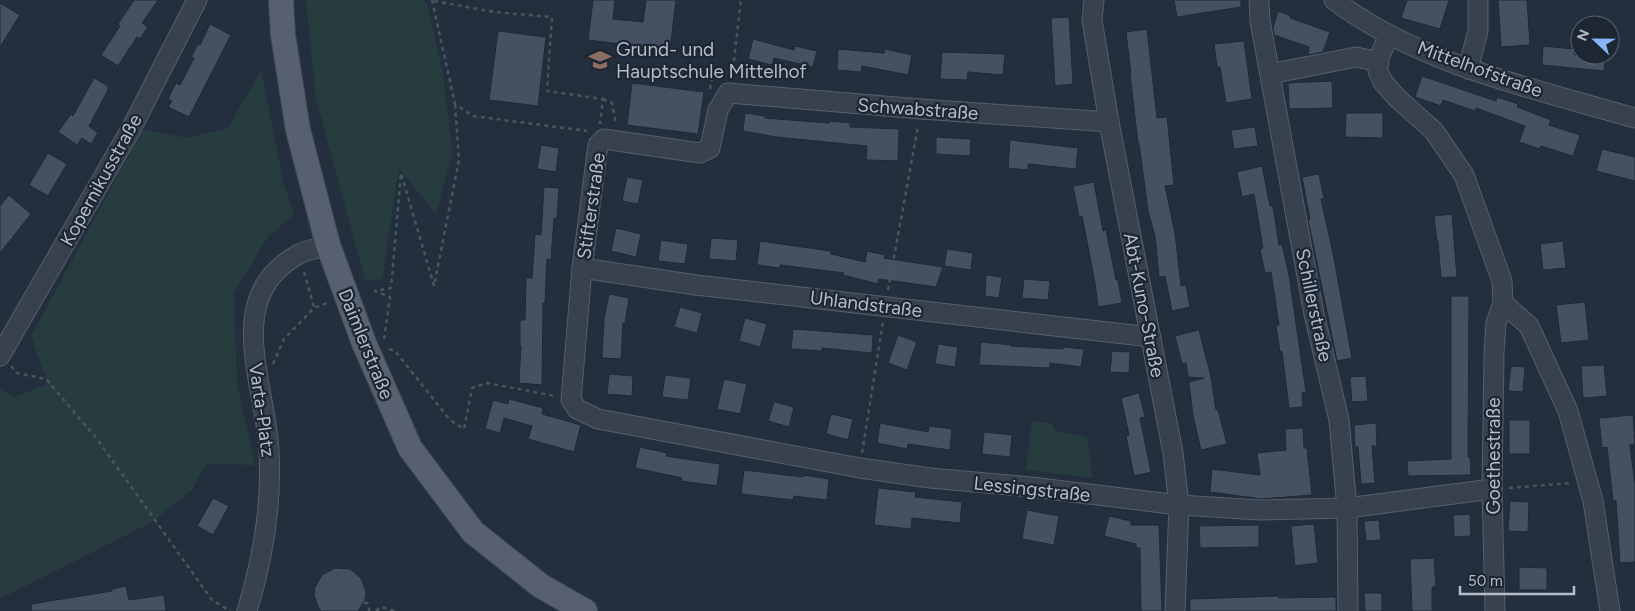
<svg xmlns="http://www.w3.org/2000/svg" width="1635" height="611" font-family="Figtree,sans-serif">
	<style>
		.green { fill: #263c3f }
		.building { fill: #455162; stroke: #1f2835 }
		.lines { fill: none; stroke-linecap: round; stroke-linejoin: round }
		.minor-casing { stroke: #565f6c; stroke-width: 21 }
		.major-casing { stroke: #414a57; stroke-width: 26 }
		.path { stroke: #44595c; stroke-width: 2.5; stroke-dasharray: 4 4; stroke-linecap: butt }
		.minor { stroke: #38414e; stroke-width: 19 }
		.major { stroke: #56606e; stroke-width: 24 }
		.labels { text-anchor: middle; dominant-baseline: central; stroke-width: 4.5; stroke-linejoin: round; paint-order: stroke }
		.poi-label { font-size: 19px; fill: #b4bcc9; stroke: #1d2633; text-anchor: start }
		.street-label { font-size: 19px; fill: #b4bcc9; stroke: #1d2633 }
	</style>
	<rect width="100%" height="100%" fill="#242f3e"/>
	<g class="green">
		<polygon points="306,0 424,0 427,4 443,75 453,152 436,214 399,168 382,279 365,280 316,99"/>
		<polygon points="261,70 284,185 294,214 267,238 234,293 237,384 255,465 206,464 192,490 152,522 0,599 0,389 14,397 48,384 31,336 143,129 187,138 228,128"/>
		<polygon points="1032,421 1053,424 1055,431 1087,437 1093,478 1026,470"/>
	</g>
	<g class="building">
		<polygon points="134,0 158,0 142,23 148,27 140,39 137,37 118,66 101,55 120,26 118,24"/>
		<polygon points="593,0 615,0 613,19 643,22 646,0 676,0 670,50 588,40"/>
		<polygon points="1174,0 1241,0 1241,7 1177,17"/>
		<polygon points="1407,0 1449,0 1440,29 1401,18"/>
		<polygon points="1498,0 1527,0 1530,45 1501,47"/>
		<polygon points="0,3 20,15 0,47"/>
		<polygon points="1278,11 1291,16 1290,18 1330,32 1323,52 1308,55 1309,47 1274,35 1273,28"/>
		<polygon points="1069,17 1073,84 1055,86 1051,18"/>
		<polygon points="210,24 231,35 189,117 168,107 172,101 168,99 176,83 180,85 194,58 191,57 198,44 200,45"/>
		<polygon points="1147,29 1157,118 1167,117 1174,185 1165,186 1175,233 1181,286 1186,285 1190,307 1172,311 1165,276 1159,277 1155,236 1148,211 1139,143 1138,143 1130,74 1131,74 1126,32"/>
		<polygon points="498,31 546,37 538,106 489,100"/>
		<polygon points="753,39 794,50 795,46 817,51 813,67 774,58 772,65 748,59"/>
		<polygon points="1244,41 1252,99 1226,103 1220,67 1217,67 1214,44"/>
		<polygon points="1543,46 1574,49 1574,55 1605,55 1604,71 1542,65"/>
		<polygon points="838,49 884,53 885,49 912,55 908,75 862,66 861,72 837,70"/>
		<polygon points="942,52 1005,54 1003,75 968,72 967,80 940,79"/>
		<polygon points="1422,76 1496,101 1497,97 1518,104 1517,107 1551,120 1549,125 1580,135 1573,156 1541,146 1540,149 1519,142 1525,126 1476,108 1475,111 1443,100 1441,106 1415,97"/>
		<polygon points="94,78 108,86 108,90 89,126 98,133 91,144 82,138 77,145 58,132 71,114 73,116"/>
		<polygon points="1332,81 1333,108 1289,109 1288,83"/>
		<polygon points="632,83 704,92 698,134 627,125"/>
		<polygon points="745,113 765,116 765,118 829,123 830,121 850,123 850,127 899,129 898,161 866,160 867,146 776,137 743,131"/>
		<polygon points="1346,113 1383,113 1383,138 1345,137"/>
		<polygon points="1255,127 1258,146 1234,149 1231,130"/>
		<polygon points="936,137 971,139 970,156 936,154"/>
		<polygon points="1010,140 1078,148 1076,169 1028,164 1028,170 1008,168"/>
		<polygon points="541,145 559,148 556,172 537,169"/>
		<polygon points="1602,149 1635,157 1635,181 1596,171"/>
		<polygon points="48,153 67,164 48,196 29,185"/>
		<polygon points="1262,166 1270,206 1273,206 1279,245 1282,244 1289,275 1306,392 1302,393 1303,407 1289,408 1282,351 1280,352 1276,326 1279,325 1271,272 1265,273 1260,249 1263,248 1254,194 1242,197 1237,172"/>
		<polygon points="1319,174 1324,198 1321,199 1333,253 1352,358 1337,361 1308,219 1310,219 1302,177"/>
		<polygon points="627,177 643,180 638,204 622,201"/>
		<polygon points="1094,182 1103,231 1106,230 1116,280 1118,280 1122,303 1098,307 1095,283 1082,216 1079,217 1073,186"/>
		<polygon points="544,187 559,188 557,218 554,218 551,260 547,259 545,303 543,303 542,385 519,383 521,346 520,346 520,320 525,320 526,278 532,278 535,234 541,235"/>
		<polygon points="9,195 31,214 0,253 0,206"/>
		<polygon points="1452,214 1457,277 1441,278 1438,241 1437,241 1434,216"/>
		<polygon points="616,228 641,234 636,257 611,251"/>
		<polygon points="711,238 738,240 736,261 709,259"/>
		<polygon points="661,240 688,244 685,264 658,261"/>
		<polygon points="760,241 831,251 831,254 865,262 867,251 885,255 884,258 943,267 936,287 879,279 878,284 843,275 844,273 780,265 780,268 757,265"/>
		<polygon points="1563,241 1566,268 1543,270 1540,244"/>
		<polygon points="947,249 973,253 971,270 944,266"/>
		<polygon points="986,275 1002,277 999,298 985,296"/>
		<polygon points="1024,279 1050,281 1048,300 1022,298"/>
		<polygon points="609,294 629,298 625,323 623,323 621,359 602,358 604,319"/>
		<polygon points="1451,296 1469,296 1468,457 1470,457 1471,475 1408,476 1407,461 1451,459"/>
		<polygon points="1585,302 1589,340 1561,343 1556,305"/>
		<polygon points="680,307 702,313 697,333 674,327"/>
		<polygon points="745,318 767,324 760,347 739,341"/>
		<polygon points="793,329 873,335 872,353 822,348 822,351 791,349"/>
		<polygon points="1199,330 1211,377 1216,410 1218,410 1227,444 1201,450 1193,416 1189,382 1204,378 1188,377 1186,363 1182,364 1175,336"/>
		<polygon points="898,335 917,342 907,370 888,363"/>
		<polygon points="981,342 1011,345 1011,346 1063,349 1063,347 1084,349 1081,367 1050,363 1050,368 979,365"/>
		<polygon points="938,344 958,347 955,367 935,364"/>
		<polygon points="1112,351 1130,352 1129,373 1110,372"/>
		<polygon points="1604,365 1607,396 1583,398 1581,366"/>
		<polygon points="1511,366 1525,367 1523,392 1508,391"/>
		<polygon points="609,374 633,376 632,396 607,394"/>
		<polygon points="665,375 691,378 688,400 662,397"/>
		<polygon points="1366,376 1368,401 1352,402 1350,377"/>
		<polygon points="724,379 747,384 740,414 717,409"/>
		<polygon points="1139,393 1145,417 1140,418 1151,472 1134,476 1126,436 1129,435 1121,398"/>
		<polygon points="509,399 543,408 542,414 581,425 574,452 528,439 532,426 504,418 500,433 485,429 493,400 508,404"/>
		<polygon points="774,402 794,407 789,427 768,421"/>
		<polygon points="831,414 853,419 848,440 826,434"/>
		<polygon points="1633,415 1635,444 1630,445 1635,484 1635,562 1620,563 1616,501 1613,501 1607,447 1602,448 1599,418"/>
		<rect x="1509" y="420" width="21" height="34"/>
		<polygon points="880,423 928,432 929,426 952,429 950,450 908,444 907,449 877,443"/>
		<polygon points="1376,423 1377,446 1372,446 1375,483 1361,484 1358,447 1355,447 1354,425"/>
		<polygon points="1303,428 1304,448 1307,448 1312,495 1262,499 1210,492 1212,469 1260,475 1257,453 1286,450 1285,429"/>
		<polygon points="984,432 1012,435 1010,457 982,454"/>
		<polygon points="640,447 667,453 666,456 720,464 717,486 681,481 682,478 635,468"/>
		<polygon points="744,470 803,477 803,475 829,479 827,500 794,496 793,500 741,494"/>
		<polygon points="878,488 916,492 915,497 962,502 960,523 912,518 911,529 874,525"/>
		<polygon points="213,498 229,506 213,535 197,526"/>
		<polygon points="1510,501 1529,502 1528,532 1508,531"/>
		<polygon points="1027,510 1059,516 1054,545 1022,539"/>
		<polygon points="1470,514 1471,536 1454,537 1453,515"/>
		<polygon points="1109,516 1131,521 1131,525 1159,525 1162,611 1141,611 1140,548 1136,548 1136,544 1104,536"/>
		<polygon points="1379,520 1381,540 1366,541 1364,521"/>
		<polygon points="1314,524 1318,563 1295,566 1291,526"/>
		<polygon points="1259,525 1259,547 1200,548 1199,526"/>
		<polygon points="1434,558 1436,587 1432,587 1432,611 1412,611 1410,559"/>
		<polygon points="1519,567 1547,568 1547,590 1519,590"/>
		<polygon points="335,568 350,569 361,578 366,592 365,600 358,611 321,611 319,609 314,595 315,587 322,575"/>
		<polygon points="126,586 129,600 164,595 166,611 31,611 31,604 112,591 112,589"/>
		<polygon points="1364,593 1382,593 1382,611 1365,611"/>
		<polygon points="1279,596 1279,598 1336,597 1336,611 1190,611 1190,599"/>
	</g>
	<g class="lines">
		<defs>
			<g id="minor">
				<polyline points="1094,0 1092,20 1109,122 1173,453 1179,505 1175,611"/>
				<polyline points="1259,0 1260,21 1314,314 1339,420 1347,508 1348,611"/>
				<path d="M1334 0C1418 64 1535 89 1635 118"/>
				<polyline points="1389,35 1378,60 1378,71 1383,82 1397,98 1434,131 1464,175 1502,281 1503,303 1529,326 1568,411 1593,501 1610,611"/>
				<polyline points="1468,69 1478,31 1478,0"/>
				<polyline points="1270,74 1356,57 1379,62"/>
				<polyline points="1109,122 921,109 728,93 718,110 710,148 700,153 604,139 598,145 582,268 571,400 577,409 598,419 860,468 930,478 1031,487 1179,505 1260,510 1347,508 1492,489"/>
				<polyline points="582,268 696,285 1151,337"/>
				<polyline points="0,356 131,129 197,0"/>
				<path d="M247 611C263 559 272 506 269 451 266 384 221 296 299 254 307 250 319 248 328 245"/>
				<polyline points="1495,611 1492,489 1494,353 1496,323 1503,303"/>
			</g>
			<polyline id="major" points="281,0 283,35 298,130 328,245 364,343 410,448 473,532 541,586 585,611"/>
		</defs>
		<use href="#minor" class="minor-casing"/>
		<use href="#major" class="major-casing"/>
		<g class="path">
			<polyline points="432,0 455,104 473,116 587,131"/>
			<polyline points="434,1 494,12 552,17 547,91 603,99 600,124"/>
			<polyline points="732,77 741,0"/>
			<polyline points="710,89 712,77 722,77"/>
			<polyline points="603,99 612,103 616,124"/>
			<polyline points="304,272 314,307"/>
			<polyline points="888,290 918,126"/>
			<polyline points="384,339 390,297 375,291 391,288 401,173 434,286 459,160 455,104"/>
			<polyline points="389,349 395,351 450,420 464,429 472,388 487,383 555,396"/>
			<polyline points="273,364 284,339 314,308 327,303"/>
			<polyline points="11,366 17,373 46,379 97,439 212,600 230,611"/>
			<polyline points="862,453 883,322"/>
			<polyline points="1509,488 1571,483"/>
			<polyline points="364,603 367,603 369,606 369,611"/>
			<polyline points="376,611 381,607 395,611"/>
		</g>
		<use href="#minor" class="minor"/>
		<use href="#major" class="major"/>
	</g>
	<defs>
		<symbol id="school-bare" viewBox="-9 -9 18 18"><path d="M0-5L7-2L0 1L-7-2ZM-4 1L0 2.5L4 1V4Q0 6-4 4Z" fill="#8d6e63" stroke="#1d2633" stroke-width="2.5" paint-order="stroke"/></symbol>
	</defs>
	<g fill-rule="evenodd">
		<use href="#school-bare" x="584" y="44" width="32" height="32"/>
	</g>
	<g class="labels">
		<g class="poi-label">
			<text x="616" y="49">Grund- und<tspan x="616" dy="22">Hauptschule Mittelhof</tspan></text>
		</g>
		<g class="street-label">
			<text transform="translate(1480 69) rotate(20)">Mittelhofstraße</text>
			<text transform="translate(918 109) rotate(4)">Schwabstraße</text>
			<text transform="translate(101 180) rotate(-61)">Kopernikusstraße</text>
			<text transform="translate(591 206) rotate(-82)">Stifterstraße</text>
			<text transform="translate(866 304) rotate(7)">Uhlandstraße</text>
			<text transform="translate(1144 305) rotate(79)">Abt-Kuno-Straße</text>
			<text transform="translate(1314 305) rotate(78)">Schillerstraße</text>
			<text transform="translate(366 344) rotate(68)">Daimlerstraße</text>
			<text transform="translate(262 410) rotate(82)">Varta-Platz</text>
			<text transform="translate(1493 456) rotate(-90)">Goethestraße</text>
			<text transform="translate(1032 489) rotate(6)">Lessingstraße</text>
		</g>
	</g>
	<g transform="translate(1595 40) rotate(292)"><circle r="24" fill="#1d2633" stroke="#59626f"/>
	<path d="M0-4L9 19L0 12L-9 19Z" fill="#8ab4f8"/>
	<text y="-8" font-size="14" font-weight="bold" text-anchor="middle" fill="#b4bcc9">N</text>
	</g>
	<path d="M1460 586v8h114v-8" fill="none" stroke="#b4bcc9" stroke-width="2.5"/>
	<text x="1468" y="586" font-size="15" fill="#b4bcc9" stroke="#1d2633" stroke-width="4" paint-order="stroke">50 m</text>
</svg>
